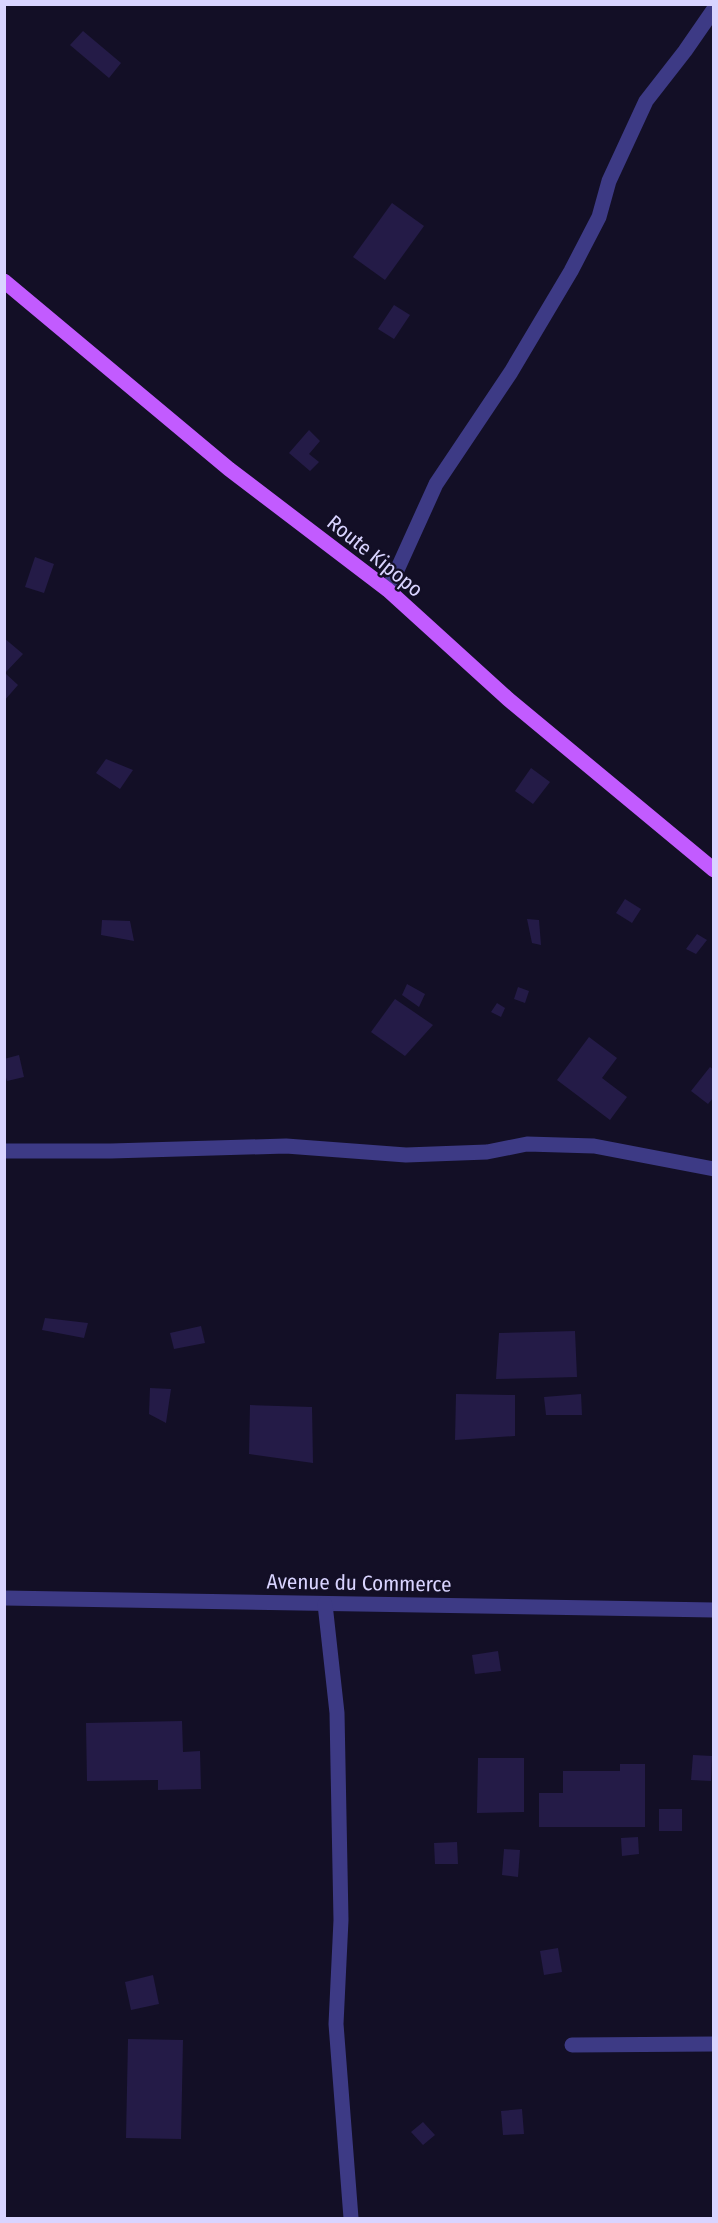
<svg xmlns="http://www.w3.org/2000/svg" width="718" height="2223" font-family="'Fira Sans Condensed',sans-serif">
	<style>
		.building { fill: #241b47 }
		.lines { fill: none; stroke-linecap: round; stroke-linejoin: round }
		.minor { stroke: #3d3a85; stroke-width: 15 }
		.major { stroke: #c25bff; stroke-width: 15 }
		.labels { text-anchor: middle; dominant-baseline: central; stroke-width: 4.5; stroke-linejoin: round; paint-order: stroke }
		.street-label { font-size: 21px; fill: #d9d4ff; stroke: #130f26 }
	</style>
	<rect width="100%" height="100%" fill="#130f26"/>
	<g class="building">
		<polygon points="83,31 121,63 109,78 70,45"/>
		<polygon points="392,203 424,226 385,280 353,257"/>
		<polygon points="394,305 410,315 394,339 378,329"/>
		<polygon points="309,430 320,441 309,454 319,462 310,471 289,453"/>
		<polygon points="35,557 54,564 44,593 25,587"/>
		<polygon points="4,638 23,654 5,673 18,685 4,701"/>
		<polygon points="106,759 133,770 120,789 96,773"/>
		<polygon points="531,768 550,782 533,804 515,791"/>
		<polygon points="625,899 641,909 632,923 616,913"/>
		<polygon points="527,919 539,920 541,945 532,943"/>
		<polygon points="102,920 130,921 134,941 101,935"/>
		<polygon points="697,934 707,940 696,954 686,949"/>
		<polygon points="407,984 425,994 419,1007 402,995"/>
		<polygon points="518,987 529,991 525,1003 514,999"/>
		<polygon points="395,999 433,1025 405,1056 371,1032"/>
		<polygon points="497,1003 505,1008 501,1017 491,1012"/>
		<polygon points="589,1037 617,1058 602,1078 627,1097 610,1120 557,1080"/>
		<polygon points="19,1055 24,1077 7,1081 4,1071 4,1059"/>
		<polygon points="710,1067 714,1070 714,1097 708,1104 691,1091"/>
		<polygon points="45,1318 88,1323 84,1338 42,1330"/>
		<polygon points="201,1326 205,1343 174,1349 170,1333"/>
		<polygon points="575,1331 577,1377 496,1379 499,1333"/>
		<polygon points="150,1388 171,1389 166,1423 149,1414"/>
		<polygon points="456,1394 515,1395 515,1436 455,1440"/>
		<polygon points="581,1394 582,1415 546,1415 544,1397"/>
		<polygon points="250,1405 312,1407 313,1463 249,1454"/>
		<polygon points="498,1651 501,1671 475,1674 472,1655"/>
		<polygon points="182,1721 183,1752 200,1751 201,1789 158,1790 158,1780 87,1781 86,1723"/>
		<polygon points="693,1755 712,1756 711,1781 691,1780"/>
		<polygon points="478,1758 524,1758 524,1812 477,1813"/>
		<polygon points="620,1764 645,1764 645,1827 539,1827 539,1793 563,1793 563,1771 620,1771"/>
		<rect x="659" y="1809" width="23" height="22"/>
		<polygon points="638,1837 639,1854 622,1856 621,1838"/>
		<polygon points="457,1842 458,1864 435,1864 434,1843"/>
		<polygon points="504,1849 520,1850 518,1877 502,1875"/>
		<polygon points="558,1948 562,1972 544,1975 540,1951"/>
		<polygon points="153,1975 159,2004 131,2010 125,1982"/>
		<polygon points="128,2039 183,2040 181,2139 126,2138"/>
		<polygon points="522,2109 524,2134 503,2135 501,2111"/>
		<polygon points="423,2122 435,2135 423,2145 411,2132"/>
	</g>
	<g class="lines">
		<g class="minor">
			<polyline points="388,590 436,484 511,372 571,271 599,217 609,181 646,101 685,51 714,9"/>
			<polyline points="4,1151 111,1151 286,1146 406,1155 487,1152 527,1144 594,1146 714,1169"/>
			<polyline points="4,1598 714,1610"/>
			<polyline points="325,1604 337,1713 341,1920 336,2024 351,2218"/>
			<polyline points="572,2045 714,2044"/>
		</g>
		<polyline class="major" points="4,281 229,469 388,590 508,699 714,870"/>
	</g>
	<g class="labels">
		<g class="street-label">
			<text transform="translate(375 556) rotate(39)">Route Kipopo</text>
			<text transform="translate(359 1583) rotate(1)">Avenue du Commerce</text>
		</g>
	</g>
	<rect width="718" height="2223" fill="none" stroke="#d9d4ff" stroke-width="12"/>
</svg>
